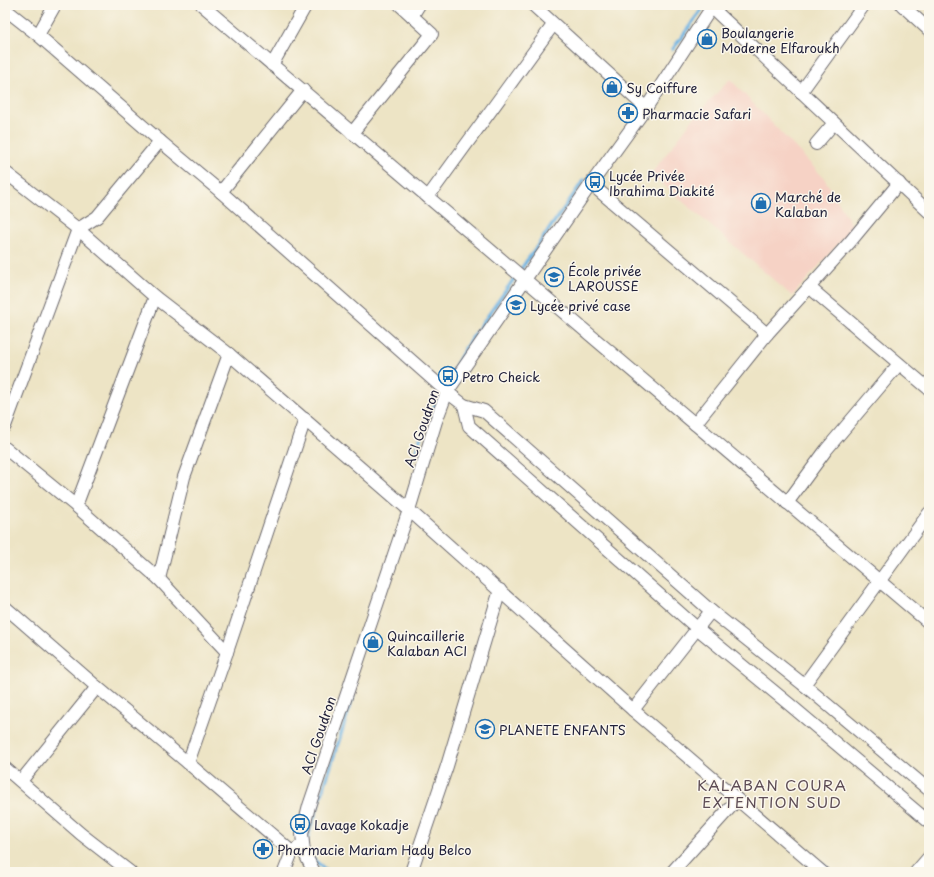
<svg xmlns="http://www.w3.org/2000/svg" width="934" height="877" font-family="'Playpen Sans',sans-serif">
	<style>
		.built { fill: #f6d2c5 }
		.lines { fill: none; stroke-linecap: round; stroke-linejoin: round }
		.stream { stroke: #6cb2e2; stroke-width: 3.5 }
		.minor-casing { stroke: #69666b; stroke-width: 14 }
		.minor { stroke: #fff; stroke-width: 12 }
		.labels { text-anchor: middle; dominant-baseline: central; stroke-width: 3; stroke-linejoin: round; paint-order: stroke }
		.poi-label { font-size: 13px; fill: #22223b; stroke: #fbf7ec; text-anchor: start }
		.street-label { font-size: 13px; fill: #22223b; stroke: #fbf7ec }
		.quarter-label { font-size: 15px; letter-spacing: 1px; fill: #5e4d56; stroke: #fbf7ec }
	</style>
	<rect width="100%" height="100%" fill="#fbf7ec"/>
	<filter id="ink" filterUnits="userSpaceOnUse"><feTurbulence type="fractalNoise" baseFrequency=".025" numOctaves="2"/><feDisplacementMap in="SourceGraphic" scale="8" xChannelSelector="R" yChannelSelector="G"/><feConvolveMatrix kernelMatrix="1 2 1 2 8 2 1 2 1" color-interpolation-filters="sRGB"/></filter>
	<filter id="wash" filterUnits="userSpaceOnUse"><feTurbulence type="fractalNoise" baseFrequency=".012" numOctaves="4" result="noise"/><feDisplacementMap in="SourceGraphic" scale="16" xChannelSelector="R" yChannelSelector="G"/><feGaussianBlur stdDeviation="0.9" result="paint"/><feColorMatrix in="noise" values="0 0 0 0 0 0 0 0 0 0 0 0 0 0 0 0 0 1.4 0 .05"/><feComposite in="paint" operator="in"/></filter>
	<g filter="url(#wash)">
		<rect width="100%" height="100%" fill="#ede4c5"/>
		<polygon class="built" points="730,79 824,178 853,227 792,296 651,174 693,119"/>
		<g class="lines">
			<g class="stream">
				<polyline points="673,49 705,5"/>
				<polyline points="446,384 465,348 584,180"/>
				<polyline points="414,457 425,425 439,397"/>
				<polyline points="307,840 353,697"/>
				<polyline points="312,858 328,872"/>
				<polyline points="823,865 831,872"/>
			</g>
		</g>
	</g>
	<g filter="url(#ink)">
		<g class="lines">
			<defs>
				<g id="minor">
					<polyline points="202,5 929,623"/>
					<polyline points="533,5 646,108"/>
					<polyline points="709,5 929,212"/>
					<polyline points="902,5 929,30"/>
					<polyline points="5,9 38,35 160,141 221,192 447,392 464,405 484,411 711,611 804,685 929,790"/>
					<polyline points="412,16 419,5"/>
					<polyline points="38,35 55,5"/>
					<polyline points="272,65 306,5"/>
					<polyline points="801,92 864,5"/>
					<polyline points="352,133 432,34 400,5"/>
					<polyline points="816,144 834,123"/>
					<polyline points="5,172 78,229 155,297 229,354 409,510 633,710 822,872"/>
					<polyline points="591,184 767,334"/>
					<polyline points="221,192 303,90"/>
					<polyline points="428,197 553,25"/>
					<polyline points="809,287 929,389"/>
					<polyline points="464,405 469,426 698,629 789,704 929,822"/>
					<polyline points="695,424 767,334 850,242 899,183"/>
					<polyline points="5,426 78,229 97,217 160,141"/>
					<polyline points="5,448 76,506 159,579 227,652"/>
					<polyline points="787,503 826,450 899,364"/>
					<polyline points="76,506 155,297"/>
					<polyline points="159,579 184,477 229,354"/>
					<polyline points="5,607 97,687 188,763 227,652 305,419"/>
					<polyline points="804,685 929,513"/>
					<polyline points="633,710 711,611"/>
					<polyline points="188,763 292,852"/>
					<polyline points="5,768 81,834 130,872"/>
					<polyline points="21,781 97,687"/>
					<polyline points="284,872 292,852 299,847"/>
					<polyline points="314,872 304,852 302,834 309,806 409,510 436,421 447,392 591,184 646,108 708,13 712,5"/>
					<polyline points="411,872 447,766 500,590"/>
					<polyline points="672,872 737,800"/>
					<polyline points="916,872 929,857"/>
				</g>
			</defs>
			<use href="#minor" class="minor-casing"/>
			<use href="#minor" class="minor"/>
		</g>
	</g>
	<defs>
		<symbol id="shop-ring" viewBox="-11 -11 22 22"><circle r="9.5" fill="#fbf7ec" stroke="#1f6fb2" stroke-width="1.5"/><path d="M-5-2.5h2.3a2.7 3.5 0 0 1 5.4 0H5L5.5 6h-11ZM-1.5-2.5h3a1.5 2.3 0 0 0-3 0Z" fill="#1f6fb2"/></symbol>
		<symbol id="pharmacy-ring" viewBox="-11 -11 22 22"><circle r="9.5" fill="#fbf7ec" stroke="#1f6fb2" stroke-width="1.5"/><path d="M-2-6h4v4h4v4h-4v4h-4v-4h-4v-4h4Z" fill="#1f6fb2"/></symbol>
		<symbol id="bus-ring" viewBox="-11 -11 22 22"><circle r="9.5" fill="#fbf7ec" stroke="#1f6fb2" stroke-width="1.5"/><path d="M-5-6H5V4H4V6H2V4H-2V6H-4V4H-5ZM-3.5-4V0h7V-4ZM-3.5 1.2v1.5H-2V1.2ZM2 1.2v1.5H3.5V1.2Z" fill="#1f6fb2"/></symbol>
		<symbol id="school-ring" viewBox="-11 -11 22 22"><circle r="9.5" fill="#fbf7ec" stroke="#1f6fb2" stroke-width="1.5"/><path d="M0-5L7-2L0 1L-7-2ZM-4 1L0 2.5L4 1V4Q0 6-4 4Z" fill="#1f6fb2"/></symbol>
	</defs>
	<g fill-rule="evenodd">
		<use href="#shop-ring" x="696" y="28" width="22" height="22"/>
		<use href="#shop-ring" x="601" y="76" width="22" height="22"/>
		<use href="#pharmacy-ring" x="617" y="102" width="22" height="22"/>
		<use href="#bus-ring" x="584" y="171" width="22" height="22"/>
		<use href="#shop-ring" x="750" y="192" width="22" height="22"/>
		<use href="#school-ring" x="543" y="266" width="22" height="22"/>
		<use href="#school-ring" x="505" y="294" width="22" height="22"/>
		<use href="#bus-ring" x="437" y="365" width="22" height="22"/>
		<use href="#shop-ring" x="362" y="631" width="22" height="22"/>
		<use href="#school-ring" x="474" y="718" width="22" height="22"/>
		<use href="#bus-ring" x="289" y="813" width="22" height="22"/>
		<use href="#pharmacy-ring" x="252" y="838" width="22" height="22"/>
	</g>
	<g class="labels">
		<g class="poi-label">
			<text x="721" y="32">Boulangerie<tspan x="721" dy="15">Moderne Elfaroukh</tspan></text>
			<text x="626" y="87">Sy Coiffure</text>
			<text x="642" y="113">Pharmacie Safari</text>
			<text x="609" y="175">Lycée Privée<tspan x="609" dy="15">Ibrahima Diakité</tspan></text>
			<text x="775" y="196">Marché de<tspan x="775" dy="15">Kalaban</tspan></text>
			<text x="568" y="270">École privée<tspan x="568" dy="15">LAROUSSE</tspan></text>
			<text x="530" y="305">Lycée privé case</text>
			<text x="462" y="376">Petro Cheick</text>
			<text x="387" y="635">Quincaillerie<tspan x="387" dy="15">Kalaban ACI</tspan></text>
			<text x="499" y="729">PLANETE ENFANTS</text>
			<text x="314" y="824">Lavage Kokadje</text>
			<text x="277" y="849">Pharmacie Mariam Hady Belco</text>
		</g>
		<g class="street-label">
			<text transform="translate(421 428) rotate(-71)">ACI Goudron</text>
			<text transform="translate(318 735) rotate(-71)">ACI Goudron</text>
		</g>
		<g class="quarter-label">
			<text x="772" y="784">KALABAN COURA<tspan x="772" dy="17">EXTENTION SUD</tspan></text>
		</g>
	</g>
	<rect width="934" height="877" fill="none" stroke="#fbf7ec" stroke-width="20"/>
</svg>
